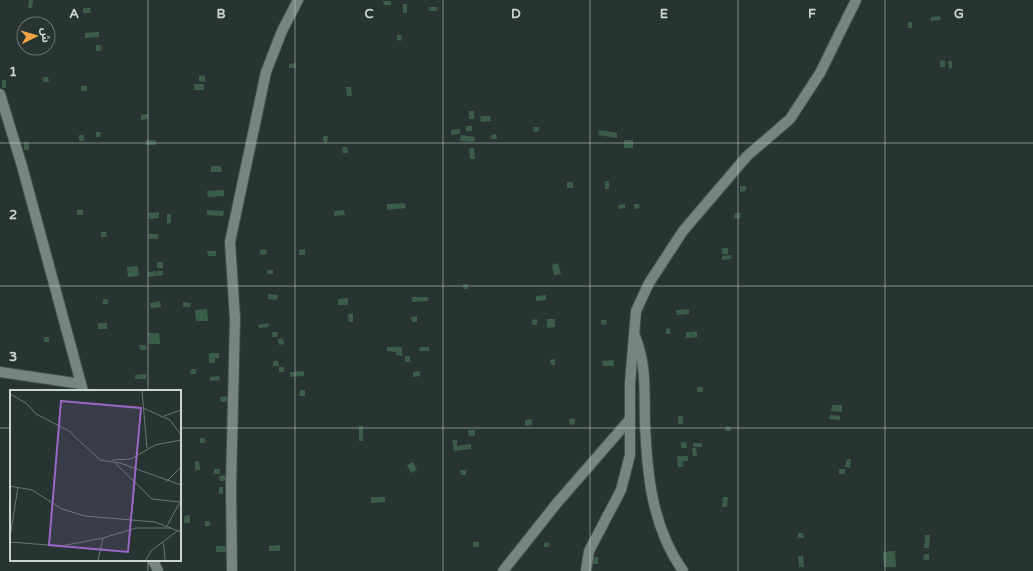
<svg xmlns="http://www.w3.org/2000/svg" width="1033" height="571" font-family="'Varela Round','Noto Sans Arabic',sans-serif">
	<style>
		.building { fill: #3a5d4a }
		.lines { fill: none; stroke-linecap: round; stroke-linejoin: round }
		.minor-casing { stroke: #45504e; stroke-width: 12 }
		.minor { stroke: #778582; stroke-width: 10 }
		.grid { fill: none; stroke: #cdd5d3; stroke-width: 1; stroke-opacity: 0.55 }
		.inset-road { fill: none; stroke: #6a7472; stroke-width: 1 }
		.view { fill: #9867c6; fill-opacity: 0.15; stroke: #9867c6; stroke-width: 2 }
		.inset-edge { fill: none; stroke: #cdd5d3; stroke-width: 2 }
		.grid-label { font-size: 13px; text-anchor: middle; font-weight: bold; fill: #cdd5d3; stroke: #283432; stroke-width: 4; stroke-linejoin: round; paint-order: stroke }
	</style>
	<rect width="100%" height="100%" fill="#283432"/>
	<g class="building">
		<polygon points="29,0 33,0 32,8 28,8"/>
		<polygon points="383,1 391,1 391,5 384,5"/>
		<rect x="403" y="4" width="4" height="9"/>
		<rect x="429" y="7" width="8" height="4"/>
		<polygon points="83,8 90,8 91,13 83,13"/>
		<polygon points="940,16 941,20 931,21 931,17"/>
		<rect x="908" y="22" width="4" height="6"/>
		<polygon points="99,32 99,37 85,38 85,33"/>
		<polygon points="397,35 402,35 401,41 397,40"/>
		<rect x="96" y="45" width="5" height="6"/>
		<polygon points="940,60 945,61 945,67 940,67"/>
		<polygon points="948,61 952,61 952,68 949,69"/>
		<polygon points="296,63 296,68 289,68 289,64"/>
		<polygon points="199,75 205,76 205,82 199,81"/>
		<polygon points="43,77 48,77 49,82 43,82"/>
		<rect x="2" y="80" width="4" height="8"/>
		<rect x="194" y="84" width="10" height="6"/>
		<rect x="81" y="86" width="6" height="5"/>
		<polygon points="346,87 351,87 352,96 347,96"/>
		<rect x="469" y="111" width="5" height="8"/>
		<polygon points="148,114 148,119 141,120 141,115"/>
		<polygon points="480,116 490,116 491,121 481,122"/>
		<rect x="466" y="126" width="6" height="5"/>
		<polygon points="533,127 539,127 539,131 534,132"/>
		<polygon points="460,129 460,134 451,135 451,130"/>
		<polygon points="599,130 617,133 617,138 598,135"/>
		<polygon points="96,132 101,132 100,137 96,137"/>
		<polygon points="496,134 497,139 491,139 491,135"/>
		<rect x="79" y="135" width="5" height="6"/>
		<polygon points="461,135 475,137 474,142 460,141"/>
		<polygon points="323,136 328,136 327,143 323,142"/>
		<rect x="146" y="140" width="10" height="5"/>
		<rect x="624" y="140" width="9" height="8"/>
		<rect x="24" y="142" width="5" height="8"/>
		<polygon points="342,147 347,147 348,153 343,153"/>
		<polygon points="469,148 474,148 475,159 470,159"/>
		<polygon points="211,166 221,166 222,172 211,172"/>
		<rect x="605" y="181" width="4" height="8"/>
		<rect x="567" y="182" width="6" height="6"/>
		<polygon points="740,186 746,186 746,191 740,192"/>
		<polygon points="224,190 224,196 208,197 207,191"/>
		<polygon points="405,203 406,208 387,210 387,204"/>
		<polygon points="625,204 625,208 619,209 618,205"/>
		<polygon points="634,204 639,204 640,208 634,209"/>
		<rect x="77" y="210" width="6" height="5"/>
		<polygon points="207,210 224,211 223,216 207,215"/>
		<polygon points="344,210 345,215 334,216 334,211"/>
		<polygon points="159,212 159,218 149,219 148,213"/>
		<polygon points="735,213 741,213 740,219 734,218"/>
		<polygon points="167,214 171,214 171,223 167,224"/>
		<polygon points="101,232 106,232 107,237 101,237"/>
		<rect x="149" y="234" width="9" height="5"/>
		<rect x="722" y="248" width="6" height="6"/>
		<polygon points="266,249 267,254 260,255 260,250"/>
		<polygon points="305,249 305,255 299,255 299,250"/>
		<polygon points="207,251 216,251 216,256 208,256"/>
		<polygon points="731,255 731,259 722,260 722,256"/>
		<rect x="157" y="262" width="6" height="6"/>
		<polygon points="558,263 561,274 554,275 552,265"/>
		<polygon points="138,266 139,276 128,277 127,267"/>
		<rect x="267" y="270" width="6" height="4"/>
		<polygon points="156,271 157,276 148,277 148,272"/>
		<polygon points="157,271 163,271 163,275 157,276"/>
		<polygon points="463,284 468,284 468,289 464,289"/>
		<polygon points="268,294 278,295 277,300 268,299"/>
		<polygon points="546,295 546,300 536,301 536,296"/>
		<polygon points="412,297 428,297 428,301 412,302"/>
		<polygon points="348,298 348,305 338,305 338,299"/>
		<rect x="103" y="299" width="5" height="5"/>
		<polygon points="160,301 161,307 151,308 150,303"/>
		<polygon points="183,302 191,303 190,307 183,307"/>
		<polygon points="207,309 208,321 196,321 195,310"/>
		<polygon points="689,309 689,314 677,315 676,310"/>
		<polygon points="353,313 353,322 349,322 348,314"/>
		<polygon points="417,316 417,322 412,322 411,317"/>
		<polygon points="537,319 537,325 532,325 532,320"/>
		<polygon points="547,319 555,319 555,327 547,328"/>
		<polygon points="601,320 606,320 607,324 601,325"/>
		<rect x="98" y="323" width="9" height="6"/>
		<polygon points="268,323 269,327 259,328 258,325"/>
		<polygon points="670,328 671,334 666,334 666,329"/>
		<polygon points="697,331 697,337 692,338 691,332"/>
		<polygon points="272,332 278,332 277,337 272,337"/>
		<rect x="686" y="332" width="5" height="6"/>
		<polygon points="148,333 159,333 160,344 149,344"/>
		<rect x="44" y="337" width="5" height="5"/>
		<polygon points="283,338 284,344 279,345 278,339"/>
		<polygon points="139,345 146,345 146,350 140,350"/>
		<polygon points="387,347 402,347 402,356 396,355 396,352 387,351"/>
		<polygon points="420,347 429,347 429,351 419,351"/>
		<polygon points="209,353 219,353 219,358 215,358 215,363 209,363"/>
		<rect x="405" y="356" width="5" height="6"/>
		<polygon points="555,359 555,365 551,365 550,360"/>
		<polygon points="614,360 614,366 603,366 602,361"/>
		<polygon points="273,361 278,361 279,366 273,366"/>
		<rect x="279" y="367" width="5" height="5"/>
		<polygon points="191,369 196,369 196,374 190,374"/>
		<polygon points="304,371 304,376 290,377 290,372"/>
		<polygon points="420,371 420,376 413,377 413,372"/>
		<polygon points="146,374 146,379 135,379 135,375"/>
		<polygon points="219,376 220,380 210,381 210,377"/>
		<rect x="697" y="387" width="6" height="5"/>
		<polygon points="300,390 305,390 305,396 299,396"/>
		<polygon points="231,396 232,401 221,402 220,397"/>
		<polygon points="832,405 842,405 842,412 831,411"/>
		<polygon points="830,415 840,416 840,420 829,419"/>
		<rect x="678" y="416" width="5" height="8"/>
		<polygon points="575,418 575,424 570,425 569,419"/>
		<polygon points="532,419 532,425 525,426 525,420"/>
		<rect x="359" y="426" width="4" height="15"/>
		<polygon points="726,426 731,427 731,431 725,431"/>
		<polygon points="468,430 475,430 475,436 469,436"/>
		<rect x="200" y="438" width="5" height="5"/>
		<polygon points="452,440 457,440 457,446 471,444 471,449 454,451"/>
		<polygon points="681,442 686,442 687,448 681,448"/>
		<rect x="693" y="443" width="9" height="4"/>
		<polygon points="692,448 696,448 697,456 693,456"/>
		<polygon points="677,456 688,456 688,461 683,461 683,467 678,467"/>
		<polygon points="847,459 851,459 850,468 845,467"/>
		<polygon points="195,461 199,461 200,470 195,470"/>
		<polygon points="413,462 417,470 411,473 407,465"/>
		<rect x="214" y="469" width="6" height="5"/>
		<rect x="839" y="469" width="6" height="5"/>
		<polygon points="460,470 466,470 466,475 461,475"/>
		<polygon points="225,475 226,481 220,481 219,476"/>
		<rect x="219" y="487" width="4" height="7"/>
		<polygon points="371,497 385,497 385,502 371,503"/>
		<polygon points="723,497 728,497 727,507 722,507"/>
		<polygon points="190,515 190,523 184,523 184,516"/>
		<rect x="205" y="521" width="5" height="5"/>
		<polygon points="798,533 803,533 804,538 798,538"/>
		<polygon points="925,535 930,535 929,548 924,548"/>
		<rect x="473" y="542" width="6" height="5"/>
		<polygon points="549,542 549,547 544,547 544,543"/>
		<polygon points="280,545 280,551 269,551 269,546"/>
		<rect x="216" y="546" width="10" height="6"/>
		<polygon points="895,551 896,567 884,567 883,552"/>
		<polygon points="924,554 929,554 929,560 923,560"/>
		<polygon points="798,556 803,556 804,567 799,567"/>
		<polygon points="592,557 598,557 598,564 593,564"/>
	</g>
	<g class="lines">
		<defs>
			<g id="minor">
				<polyline points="0,94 22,166 83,391"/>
				<path d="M635 336C647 366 644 391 645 423 647 475 652 527 683 571"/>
				<polyline points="0,372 81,384"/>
				<polyline points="153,560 158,571"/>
				<polyline points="232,571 231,486 235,318 230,242 266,72 282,31 298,0"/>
				<polyline points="503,571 557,503 630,419"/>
				<polyline points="586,571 589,551 621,490 630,455 630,383 636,311 649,283 683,231 747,156 790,119 820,73 856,0"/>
			</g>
		</defs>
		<use href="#minor" class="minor-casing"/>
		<use href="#minor" class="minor"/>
	</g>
	<path class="grid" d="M148 0V391M295 0V571M443 0V571M590 0V571M738 0V571M885 0V571M0 143H1033M0 286H1033M0 428H11M180 428H1033M148 560V571"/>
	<g transform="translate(10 390)">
		<rect width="171" height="171" fill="#283432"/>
		<path class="inset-road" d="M132 1 137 58M0 4 16 13 26 24 59 41 90 70 110 73 171 95M133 18 160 30 171 45M154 26 171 20M102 70 121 69 145 55 171 50M105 73 142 109 170 112M156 92 171 77M0 96 22 100 52 119 75 126 145 132 171 142M121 129 125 92M157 136 170 112M0 147 8 97M0 152 51 156 93 148 126 138H161M152 152 154 156 155 170M88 170 93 148M136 170 141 161 167 141"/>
		<path class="view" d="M51 11 131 18 118 162 39 155Z"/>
		<rect width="171" height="171" class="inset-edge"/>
	</g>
	<g class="grid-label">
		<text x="74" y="18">A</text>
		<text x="221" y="18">B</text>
		<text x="369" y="18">C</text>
		<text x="516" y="18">D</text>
		<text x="664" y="18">E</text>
		<text x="812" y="18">F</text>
		<text x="959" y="18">G</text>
		<text x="13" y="76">1</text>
		<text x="13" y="219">2</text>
		<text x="13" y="361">3</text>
	</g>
	<g transform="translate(36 36) rotate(85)"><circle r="19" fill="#283432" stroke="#6a7472"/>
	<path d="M0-3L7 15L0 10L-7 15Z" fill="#f3a442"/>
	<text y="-6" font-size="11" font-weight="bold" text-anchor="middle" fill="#cdd5d3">ش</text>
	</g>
</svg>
